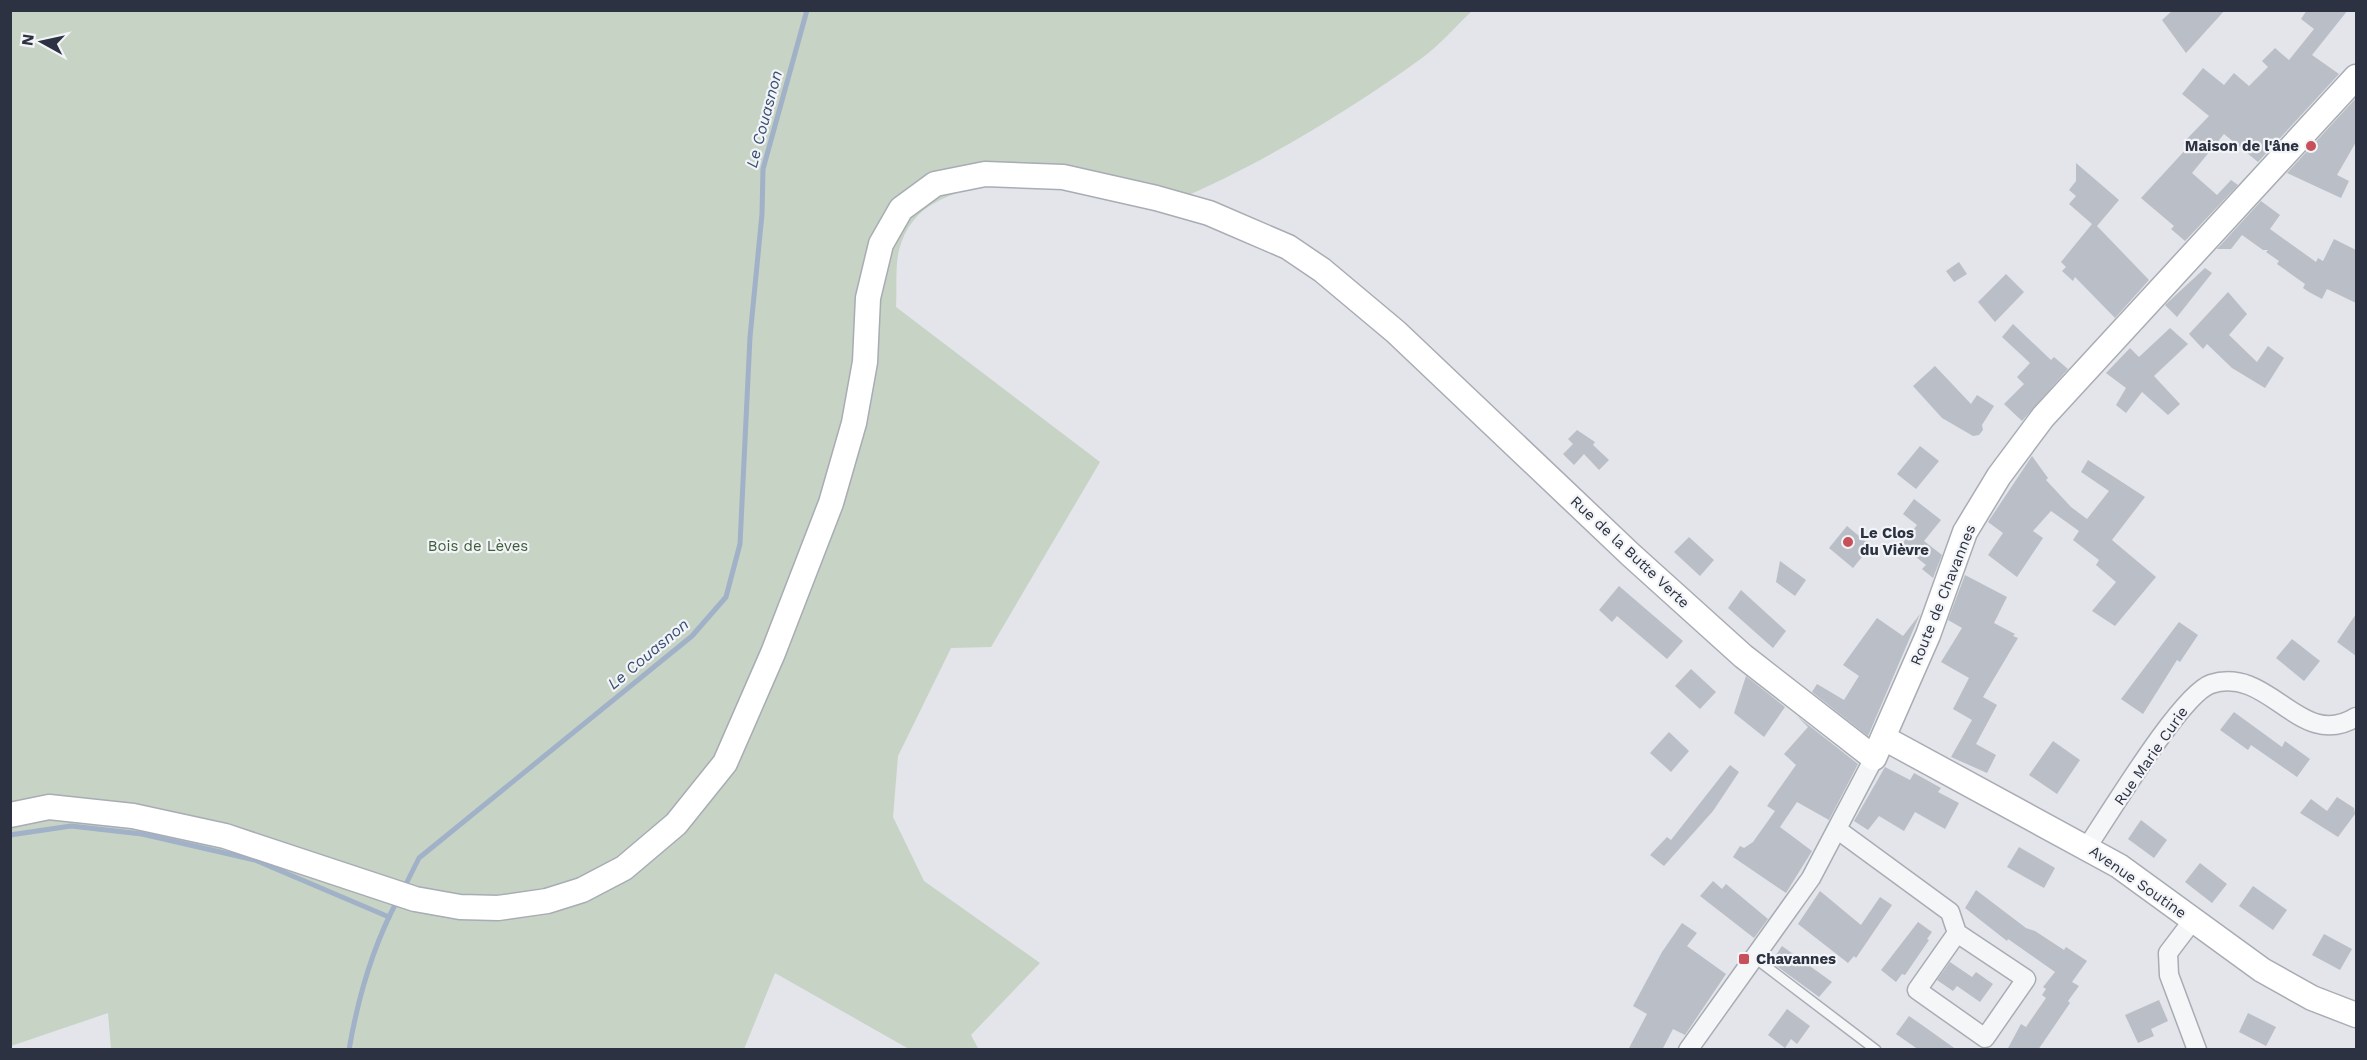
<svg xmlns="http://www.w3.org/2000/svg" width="2367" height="1060" font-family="'Work Sans',sans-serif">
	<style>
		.green { fill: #c7d3c4 }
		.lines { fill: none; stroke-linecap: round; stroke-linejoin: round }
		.stream { stroke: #a0b1c8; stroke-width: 5 }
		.building { fill: #babec7 }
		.lane-casing { stroke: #a8acb4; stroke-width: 12 }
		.street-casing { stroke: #a8acb4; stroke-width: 21 }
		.secondary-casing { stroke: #a8acb4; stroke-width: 27 }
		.lane { stroke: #f5f6f8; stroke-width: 9 }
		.street { stroke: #f5f6f8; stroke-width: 18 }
		.secondary { stroke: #fff; stroke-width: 24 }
		.poi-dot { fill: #c7505b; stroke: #f2f4f7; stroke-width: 2 }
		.labels { text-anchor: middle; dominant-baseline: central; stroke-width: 4.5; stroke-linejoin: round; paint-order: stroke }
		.poi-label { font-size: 15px; font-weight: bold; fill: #2c3241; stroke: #f2f4f7; text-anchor: start }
		.park-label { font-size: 15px; fill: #3e5c3a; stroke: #f2f4f7 }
		.street-label { font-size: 15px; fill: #2c3241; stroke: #f2f4f7 }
		.water-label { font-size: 16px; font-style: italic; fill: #384f73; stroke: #f2f4f7 }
	</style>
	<rect width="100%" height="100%" fill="#e3e5ea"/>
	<path class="green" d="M10 11H1472C1456 26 1440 45 1422 58 1352 109 1258 166 1179 199L981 163 932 173 889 210 885 256 909 213 940 190 993 182C950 195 912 202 899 250 895 267 897 289 896 307L1100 462 991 647 951 648 898 756 893 817 924 881 1040 963 971 1035 979 1050 909 1049 775 973 744 1049H111L108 1013 11 1046Z"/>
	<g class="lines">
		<g class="stream">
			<polyline points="10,835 71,826 142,834 255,860 389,917"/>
			<polyline points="403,890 419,858 692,636 726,597 740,544 750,337 762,214 763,169 807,10"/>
			<path d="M349 1050C358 997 372 948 397 901"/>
		</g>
	</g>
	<g class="building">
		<polygon points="2173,10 2225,10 2186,53 2162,20"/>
		<polygon points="2307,10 2348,10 2312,55 2339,74 2258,162 2224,134 2192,173 2217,195 2231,180 2238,185 2185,241 2171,229 2174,226 2141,198 2188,147 2183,143 2209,116 2182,94 2203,68 2224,85 2234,73 2249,86 2268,67 2262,61 2275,48 2289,60 2314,29 2301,19"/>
		<polygon points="2356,98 2356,142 2337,175 2349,181 2341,198 2287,173"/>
		<polygon points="2076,163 2119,200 2097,226 2149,280 2115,318 2075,277 2073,281 2062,271 2066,267 2061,262 2092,224 2069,204 2076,196 2069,190 2076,181"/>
		<polygon points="2261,201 2280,215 2270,229 2316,262 2318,258 2323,261 2334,239 2356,250 2356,303 2327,289 2322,299 2309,292 2303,288 2305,284 2277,264 2279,261 2266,252 2268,250 2263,250 2242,235 2231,249 2217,249"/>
		<polygon points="1959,262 1967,274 1954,282 1946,271"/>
		<polygon points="2205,268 2212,273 2177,317 2165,305"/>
		<polygon points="2006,274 2024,292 1995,322 1978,302"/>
		<polygon points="2228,292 2247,314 2229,335 2257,362 2268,346 2284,358 2265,388 2232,368 2207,344 2203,349 2189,334"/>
		<polygon points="2013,324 2051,360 2054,357 2068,369 2022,421 2004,404 2024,384 2017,377 2030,363 2002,337"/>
		<polygon points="2170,328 2188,344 2154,376 2180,404 2168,415 2142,392 2126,413 2116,405 2126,388 2106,373 2130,348 2139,357"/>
		<polygon points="1935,366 1971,404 1977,395 1994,406 1982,425 1983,430 1979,435 1973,436 1942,418 1913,386"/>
		<polygon points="1577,430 1595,442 1593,445 1609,460 1599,470 1584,454 1574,465 1563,454 1573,444 1568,439"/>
		<polygon points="1920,446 1939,461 1916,489 1897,474"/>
		<polygon points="2032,456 2048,478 2046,480 2071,507 2087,519 2109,491 2081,472 2088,460 2145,497 2112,540 2156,577 2115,626 2092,611 2116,582 2096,565 2099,560 2073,540 2079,531 2051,511 2033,531 2043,538 2017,577 1988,555 2003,533 1988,522"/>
		<polygon points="1914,499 1941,520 1924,541 1942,555 1933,578 1922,569 1926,565 1901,545 1917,525 1903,514"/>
		<polygon points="1847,526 1871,546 1853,568 1829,548"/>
		<polygon points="1689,537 1714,560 1700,576 1674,552"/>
		<polygon points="1780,561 1806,580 1795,596 1776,582"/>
		<polygon points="1965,575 2007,597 1994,623 2015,634 2013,636 2018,638 1983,697 1997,705 1976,744 1996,755 1987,773 1951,757 1972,720 1953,709 1969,678 1941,662 1962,628 1948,620"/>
		<polygon points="1619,586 1683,641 1667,659 1617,616 1612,622 1599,610"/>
		<polygon points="1741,590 1786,631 1773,648 1728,608"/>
		<polygon points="1920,614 1868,736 1812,692 1817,684 1844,700 1859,676 1843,665 1877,618 1903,636"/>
		<polygon points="2356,614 2356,656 2337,642"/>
		<polygon points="2179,622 2198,635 2180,662 2177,660 2143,714 2121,699"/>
		<polygon points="2292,639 2320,661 2304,681 2276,658"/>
		<polygon points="1691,669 1716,692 1700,709 1675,686"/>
		<polygon points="1746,676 1785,707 1764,737 1734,713"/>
		<polygon points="2234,712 2282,747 2285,741 2310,759 2297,777 2251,745 2248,750 2220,730"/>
		<polygon points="1797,716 1858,764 1829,820 1797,802 1780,827 1812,851 1786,893 1733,857 1740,846 1744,848 1753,842 1775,811 1767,806 1796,765 1784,754 1808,727"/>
		<polygon points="1669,732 1689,751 1671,772 1650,753"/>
		<polygon points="2053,741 2080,760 2057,794 2029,775"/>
		<polygon points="1730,765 1739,772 1713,811 1664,866 1650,855 1667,837 1671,840"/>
		<polygon points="1885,767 1910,780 1914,773 1941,788 1938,792 1959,803 1945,829 1915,812 1904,831 1879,816 1868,830 1854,821"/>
		<polygon points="2337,797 2354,808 2355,814 2338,837 2300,813 2311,799 2327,811"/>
		<polygon points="2141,820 2167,840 2154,858 2128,839"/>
		<polygon points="2019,847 2055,868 2044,888 2007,867"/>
		<polygon points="2200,863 2227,884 2212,903 2185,882"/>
		<polygon points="1713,881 1722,889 1726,884 1768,919 1754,938 1700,896"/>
		<polygon points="2253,886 2287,910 2273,930 2239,906"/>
		<polygon points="1976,890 2026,928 2035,931 2064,950 2066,947 2087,961 2072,982 2079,986 2068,1001 2070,1003 2038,1050 2007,1050 2021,1024 2026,1027 2046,998 2042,995 2046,989 2043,987 2055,972 2008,939 2007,941 1965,908"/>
		<polygon points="1820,891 1861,925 1880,897 1892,905 1856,958 1854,956 1848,963 1798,924"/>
		<polygon points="1918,922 1932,932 1927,939 1929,940 1905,975 1902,974 1896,982 1881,970"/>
		<polygon points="1682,923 1697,933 1687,946 1726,974 1685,1035 1673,1029 1662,1050 1628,1050 1647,1014 1633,1006 1662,952"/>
		<polygon points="2324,934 2352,949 2340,970 2312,955"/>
		<polygon points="1782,946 1832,982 1819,997 1771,962"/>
		<polygon points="1950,962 1972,977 1976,972 1993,984 1980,1002 1957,986 1953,991 1937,980"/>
		<polygon points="2159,1000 2168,1021 2151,1029 2154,1036 2138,1043 2125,1015"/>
		<polygon points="1787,1009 1810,1026 1797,1044 1791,1039 1785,1048 1768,1035"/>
		<polygon points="2248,1013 2276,1027 2266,1046 2239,1032"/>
		<polygon points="1909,1016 1922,1025 1957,1050 1919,1050 1896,1034"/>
	</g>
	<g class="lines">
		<defs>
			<polyline id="lane" points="1755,958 1876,1050"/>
			<g id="street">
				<polyline points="1838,830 1950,912 1957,933 2026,979 1985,1038 1917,990 1957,933"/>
				<path d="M2087 847C2109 815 2181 694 2211 684 2270 665 2300 752 2356 717"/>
				<polyline points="2193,920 2168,953 2169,975 2197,1050"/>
				<polyline points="1688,1050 1811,878 1874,758"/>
			</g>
			<g id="secondary">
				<polyline points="1884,738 2119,866 2262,970 2312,998 2356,1015"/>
				<polyline points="10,815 49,807 133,816 225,836 415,899 460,907 498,908 547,901 582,890 624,868 676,824 725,763 773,653 831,503 854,423 865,362 868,298 881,244 901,209 935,184 985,174 1063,177 1156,198 1209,213 1288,247 1322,270 1396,332 1631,555 1743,656 1874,758 1928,635 1965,532 1999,476 2043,417 2356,77"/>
			</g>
		</defs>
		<use href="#lane" class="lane-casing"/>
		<use href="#street" class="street-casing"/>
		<use href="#secondary" class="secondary-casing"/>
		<use href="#lane" class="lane"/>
		<use href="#street" class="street"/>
		<use href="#secondary" class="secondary"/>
	</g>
	<g class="poi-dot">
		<circle cx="2311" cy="146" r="6"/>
		<circle cx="1848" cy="542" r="6"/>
		<rect x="1738" y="953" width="12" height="12" rx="3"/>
	</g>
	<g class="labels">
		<g class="poi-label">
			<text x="2299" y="146" text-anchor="end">Maison de l'âne</text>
			<text x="1860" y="533">Le Clos<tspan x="1860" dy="17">du Vièvre</tspan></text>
			<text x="1756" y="959">Chavannes</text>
		</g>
		<g class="park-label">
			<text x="478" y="546">Bois de Lèves</text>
		</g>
		<g class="street-label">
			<text transform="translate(1630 552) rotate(43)">Rue de la Butte Verte</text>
			<text transform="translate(1943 595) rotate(-68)">Route de Chavannes</text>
			<text transform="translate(2151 756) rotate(-55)">Rue Marie Curie</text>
			<text transform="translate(2138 882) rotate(35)">Avenue Soutine</text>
		</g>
		<g class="water-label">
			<text transform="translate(764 119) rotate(-75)">Le Couasnon</text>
			<text transform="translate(648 654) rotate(-40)">Le Couasnon</text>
		</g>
	</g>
	<rect width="2367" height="1060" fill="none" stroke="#2c3241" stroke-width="24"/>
	<g transform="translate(42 42) rotate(278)" stroke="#f2f4f7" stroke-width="4.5" paint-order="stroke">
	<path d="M0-4.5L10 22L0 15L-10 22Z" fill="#2c3241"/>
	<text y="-9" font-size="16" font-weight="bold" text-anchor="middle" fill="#2c3241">N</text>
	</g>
</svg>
